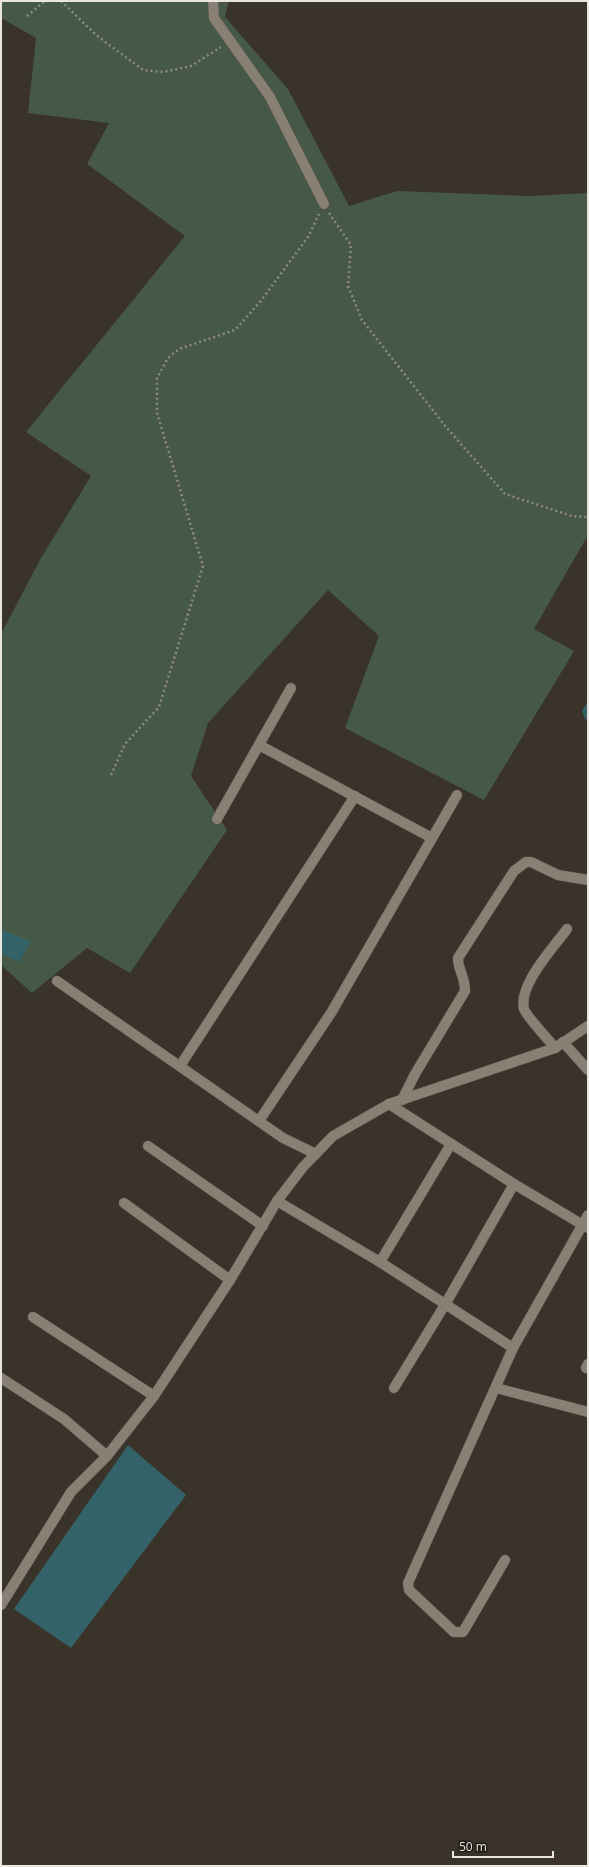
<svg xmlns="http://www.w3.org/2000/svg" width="589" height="1867" font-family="'Open Sans',sans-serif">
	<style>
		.green { fill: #465946 }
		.water { fill: #336369 }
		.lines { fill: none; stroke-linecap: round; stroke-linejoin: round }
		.minor-casing { stroke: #555047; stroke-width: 11 }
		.path { stroke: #908a82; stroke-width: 2.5; stroke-dasharray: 2 3; stroke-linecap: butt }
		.minor { stroke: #888075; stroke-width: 10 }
	</style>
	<rect width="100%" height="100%" fill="#3a332a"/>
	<polygon class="green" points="1,1 229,1 225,17 288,89 349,206 397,191 531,196 588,193 588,535 534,629 574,651 484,800 345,728 379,636 328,590 208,723 191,776 227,830 130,973 87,948 32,993 1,965 1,634 41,558 91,476 26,432 185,236 87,164 109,123 28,113 36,38 1,18"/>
	<g class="water">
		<polygon points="588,701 588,721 585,719 582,711"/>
		<polygon points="1,930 31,941 19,962 1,953"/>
		<polygon points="128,1445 186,1495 71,1648 14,1609"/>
	</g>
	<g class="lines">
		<defs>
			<g id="minor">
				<polyline points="213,1 214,18 270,97 324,204"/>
				<polyline points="259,745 432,838"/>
				<polyline points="217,819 291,688"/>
				<polyline points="57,981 283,1138 316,1154"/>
				<polyline points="563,1042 588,1070"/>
				<path d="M555 1048C549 1040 526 1016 524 1009 518 985 554 947 567 929"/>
				<polyline points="180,1066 355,796"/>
				<path d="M402 1100 415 1074 465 991C465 975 458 971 458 958L514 871 526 862H531L558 875 588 880"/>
				<polyline points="389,1104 514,1184 588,1228"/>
				<polyline points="259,1121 331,1013 457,795"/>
				<polyline points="148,1146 263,1226"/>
				<polyline points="277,1201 380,1262 513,1348"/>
				<polyline points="124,1203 230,1280"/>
				<polyline points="380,1262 451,1144"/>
				<polyline points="33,1317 154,1396"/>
				<polyline points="586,1368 588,1364"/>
				<polyline points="1,1378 64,1419 107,1456"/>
				<polyline points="394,1388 446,1303 514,1184"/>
				<polyline points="496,1388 588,1412"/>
				<polyline points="505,1560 463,1632 454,1632 409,1590 408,1583 513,1348 588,1215"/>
				<polyline points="1,1605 71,1492 107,1456 154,1396 230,1280 277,1201 303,1167 333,1136 389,1104 555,1048 588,1026"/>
			</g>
		</defs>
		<use href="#minor" class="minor-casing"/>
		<g class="path">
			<polyline points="61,1 96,35 143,70 163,72 191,66 221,47"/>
			<polyline points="27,16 45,1"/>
			<polyline points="329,213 351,245 348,286 362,320 446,427 505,494 572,516 588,517"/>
			<polyline points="111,775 125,744 159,707 203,566 157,413 157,378 168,358 179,349 235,330 260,302 308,237 319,214"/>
		</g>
		<use href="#minor" class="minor"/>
	</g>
	<rect width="589" height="1867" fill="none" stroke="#eae5df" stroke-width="4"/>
	<path d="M453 1851v6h100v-6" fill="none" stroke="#eae5df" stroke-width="2"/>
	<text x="459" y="1851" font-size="12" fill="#eae5df" stroke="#1f1c17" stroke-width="3" paint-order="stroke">50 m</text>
</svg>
